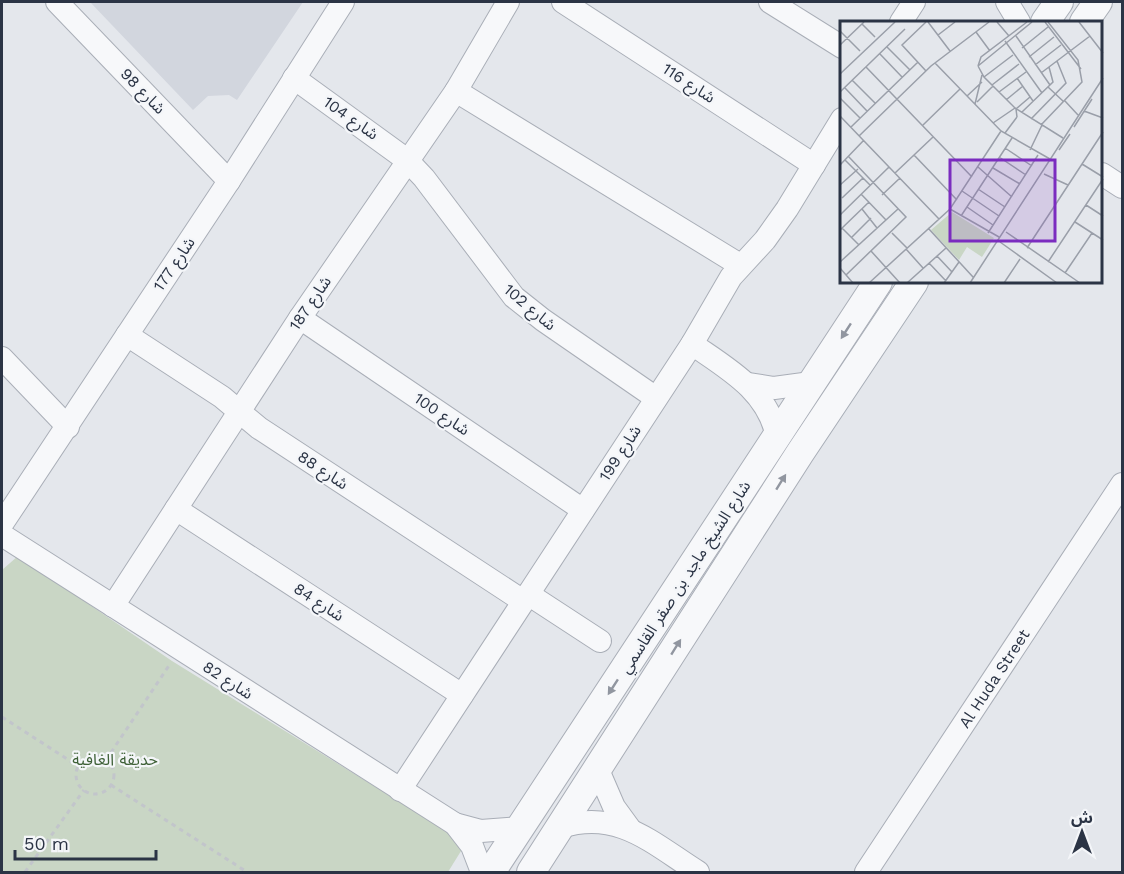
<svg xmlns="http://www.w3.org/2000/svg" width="1124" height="874" font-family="'Work Sans','Noto Sans Arabic',sans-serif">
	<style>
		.built { fill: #d2d6de }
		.green { fill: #c9d6c5 }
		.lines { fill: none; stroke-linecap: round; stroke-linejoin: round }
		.minor-casing { stroke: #a9aeb7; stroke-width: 24 }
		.tertiary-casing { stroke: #a9aeb7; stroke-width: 30 }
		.path { stroke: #c2c5cb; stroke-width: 3; stroke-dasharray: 4.5 4.5; stroke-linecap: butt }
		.minor { stroke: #f7f8fa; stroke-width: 22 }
		.tertiary { stroke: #f7f8fa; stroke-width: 28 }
		.oneway { fill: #9196a0 }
		.labels { text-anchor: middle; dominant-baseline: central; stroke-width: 4.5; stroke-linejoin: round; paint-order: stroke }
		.street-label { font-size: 16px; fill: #2b3445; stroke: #f4f6f9 }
		.park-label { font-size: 16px; fill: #3f6138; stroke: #f4f6f9 }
		.inset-road { fill: none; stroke: #9a9fa9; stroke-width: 1.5 }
		.view { fill: #7b2cbf; fill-opacity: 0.15; stroke: #7b2cbf; stroke-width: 3 }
		.inset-edge { fill: none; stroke: #2b3445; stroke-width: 3 }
	</style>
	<rect width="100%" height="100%" fill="#e4e7ec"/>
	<polygon class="built" points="90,2 303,2 237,100 229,95 208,96 193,110"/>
	<polygon class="green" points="18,556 172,661 466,843 448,872 2,872 2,570"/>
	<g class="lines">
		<defs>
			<g id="minor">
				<polyline points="57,2 229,181"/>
				<polyline points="563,2 814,165"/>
				<polyline points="770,2 842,47"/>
				<polyline points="1007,2 1019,22"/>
				<polyline points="901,22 914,2"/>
				<polyline points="294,78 407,160 424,178 514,297 543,320 656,398"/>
				<polyline points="456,91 740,265"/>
				<polyline points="1102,174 1122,187"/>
				<polyline points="300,318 583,510"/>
				<polyline points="127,335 222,397 259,428 523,601"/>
				<path d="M692 344C728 369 767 390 777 436"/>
				<polyline points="2,358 68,427"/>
				<polyline points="749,384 774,388 811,383"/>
				<polyline points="176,509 462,695"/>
				<polyline points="2,524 229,181 343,2"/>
				<polyline points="2,535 455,824 472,846 482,872"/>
				<polyline points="528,594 600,641"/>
				<polyline points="113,606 300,318 456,91 508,2"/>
				<polyline points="598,770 614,807 630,829"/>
				<polyline points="400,790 692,344 731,277 765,240 787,209 842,119"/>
				<polyline points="455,824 481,831 520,828"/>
				<path d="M561 827C618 809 652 843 698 872"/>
				<path id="s1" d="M866 872 1122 484"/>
			</g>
			<g id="tertiary">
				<polyline points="1045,22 1059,2"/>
				<polyline points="1084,22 1098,2"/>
				<polyline points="491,872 878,282"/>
				<polyline points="531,872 800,453 914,282"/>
			</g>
		</defs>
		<use href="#minor" class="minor-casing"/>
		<use href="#tertiary" class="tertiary-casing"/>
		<g class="path">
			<polyline points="2,717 78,766"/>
			<circle cx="95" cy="775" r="19"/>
			<polyline points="106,760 170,664"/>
			<polyline points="111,785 247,872"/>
			<polyline points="25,872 84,790"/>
		</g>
		<use href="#minor" class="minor"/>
		<use href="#tertiary" class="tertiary"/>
	</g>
	<defs><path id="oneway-solid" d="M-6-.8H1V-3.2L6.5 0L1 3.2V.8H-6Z" transform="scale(1.5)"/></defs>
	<g class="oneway">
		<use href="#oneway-solid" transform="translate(846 331) rotate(123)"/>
		<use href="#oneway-solid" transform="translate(781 482) rotate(-58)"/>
		<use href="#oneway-solid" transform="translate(676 647) rotate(-58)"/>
		<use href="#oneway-solid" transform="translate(613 687) rotate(123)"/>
	</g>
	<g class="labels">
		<g class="street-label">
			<text transform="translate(689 83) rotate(33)">شارع 116</text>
			<text transform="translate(143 91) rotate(46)">شارع 98</text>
			<text transform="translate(351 118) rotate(35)">شارع 104</text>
			<text transform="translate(174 264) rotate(-56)">شارع 177</text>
			<text transform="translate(310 303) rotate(-56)">شارع 187</text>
			<text transform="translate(530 307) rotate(40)">شارع 102</text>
			<text transform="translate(442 414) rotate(34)">شارع 100</text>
			<text transform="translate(620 453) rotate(-57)">شارع 199</text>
			<text transform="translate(323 470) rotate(33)">شارع 88</text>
			<text transform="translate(685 577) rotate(-57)">شارع الشيخ ماجد بن صقر القاسمي</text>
			<text transform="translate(319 602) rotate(33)">شارع 84</text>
			<text stroke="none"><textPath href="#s1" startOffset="232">Al Huda Street</textPath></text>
			<text transform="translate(228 680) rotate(33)">شارع 82</text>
		</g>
		<g class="park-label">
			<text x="115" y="759">حديقة الغافية</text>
		</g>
	</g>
	<g transform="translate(840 21)">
		<rect width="262" height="262" fill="#e4e7ec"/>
		<path d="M112 191 154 217 142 236 127 226 119 239 91 209Z" fill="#c9d6c5"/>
		<path class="inset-road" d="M86 1 62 24 86 50M88 1 110 30M157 1 169 15M205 1 241 48M239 1 263 32M22 3 35 16M0 10 20 30M136 11 150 30M98 14 115 1M176 15 210 64M165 20 202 72M0 24 24 1M47 26 70 49M182 27 208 6M40 33 62 56M189 36 214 16M95 42 161 110 210 138M195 44 221 24M138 45 144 56 175 87 223 117M138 45 192 1M138 45 141 36 187 1M26 46 132 156M201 52 250 15M0 53 55 1M144 56 173 34M177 57 193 80M12 59 35 82M152 64 179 43M208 66 224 81M5 67 27 90M0 71 65 8M159 71 186 51M127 75 142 61M0 77 20 97M166 79 183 65M225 80 238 94M137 81 153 65M135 83 142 54M244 90 263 97M182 91 213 61 209 46M0 95 99 198M177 96 176 88 190 76M191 98 226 62 217 40M153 102 175 87M83 104 120 68M201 104 242 61 238 39 208 1M11 106 78 41M234 106 252 78M165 112 177 96M19 115 91 45 149 1M165 127 192 145M190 129 202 104M219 129 230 113M74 134 117 179M159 136 186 154M5 139 30 164M242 143 263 156M0 144 24 119M138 146 172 176M153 147 180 163M55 152 93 116M204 153 228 164M0 164 18 148M138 168 165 186M122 170 159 195M21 173 46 199M42 174 60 157M2 177 23 157M246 184 263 195M127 186 153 204M22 188 37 207M110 188 159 216M0 194 49 146M121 195 172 117M235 201 263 219M2 207 19 224M88 207 133 256M0 209 29 181M166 211 240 262M52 212 67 227M148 212 198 134M11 217 31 197M160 221 217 262M187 227 263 111M66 228 83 247M31 230 60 262M97 235 112 251M0 241 58 188M208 241 263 158M89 242 106 260M0 247 13 262M225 252 252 212M6 254 66 196 8 135M29 262 110 188 161 110M67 262 106 227M104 262 119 241M130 262 263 57M164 262 180 238"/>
		<path class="view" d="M110 139H215V220H110Z"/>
		<rect width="262" height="262" class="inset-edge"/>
	</g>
	<rect width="1124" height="874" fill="none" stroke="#2b3445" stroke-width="6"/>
	<g transform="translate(1082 832)" stroke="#f4f6f9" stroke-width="4.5" paint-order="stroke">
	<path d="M0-4.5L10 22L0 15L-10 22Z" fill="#2b3445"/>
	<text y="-9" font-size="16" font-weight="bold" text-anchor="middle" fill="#2b3445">ش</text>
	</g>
	<path d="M15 850v9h141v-9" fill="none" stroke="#2b3445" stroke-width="3"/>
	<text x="24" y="850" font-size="18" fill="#2b3445" stroke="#f4f6f9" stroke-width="4.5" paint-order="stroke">50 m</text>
</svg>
